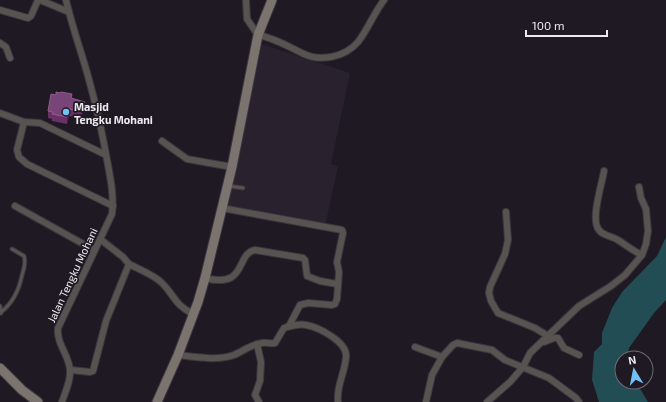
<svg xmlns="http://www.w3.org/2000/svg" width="666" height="402" font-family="'Exo 2',sans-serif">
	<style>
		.built { fill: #29212e }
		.water { fill: #234d55 }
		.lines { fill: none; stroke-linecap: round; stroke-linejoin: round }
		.lane-casing { stroke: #3b363f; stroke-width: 5 }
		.street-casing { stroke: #3b363f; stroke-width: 8 }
		.secondary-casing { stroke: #3b363f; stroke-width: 11 }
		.lane { stroke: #585350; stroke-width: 3 }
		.street { stroke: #585350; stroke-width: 6 }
		.secondary { stroke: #7b736e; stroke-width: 9 }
		.wall { fill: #6b3068 }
		.shaded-wall { fill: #461e46 }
		.building { fill: #794477; stroke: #8b5e8a }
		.poi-dot { fill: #74c0f6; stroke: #1e1922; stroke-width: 1.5 }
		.labels { text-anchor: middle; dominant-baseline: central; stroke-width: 3.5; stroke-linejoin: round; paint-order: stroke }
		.poi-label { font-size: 11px; font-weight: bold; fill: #ece9ef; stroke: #1e1922; text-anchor: start }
		.street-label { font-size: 11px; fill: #ece9ef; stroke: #1e1922 }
	</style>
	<rect width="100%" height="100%" fill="#1e1922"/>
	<polygon class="built" points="262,44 350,73 331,164 338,166 325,227 228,207"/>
	<polygon class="water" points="666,237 666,300 654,313 629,348 627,358 622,358 622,382 636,382 648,402 599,402 592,380 594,352 602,344 602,333 612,308 622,292 657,256"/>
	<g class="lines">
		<defs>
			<g id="lane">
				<polyline points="229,186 243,188"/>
				<polyline points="0,306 1,313"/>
				<path d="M0 313C13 303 19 291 22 275 24 269 26 262 24 256L12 249"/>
			</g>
			<g id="street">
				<polyline points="40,0 69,12"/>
				<path d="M246 0 247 19 258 35C275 38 289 47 304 54 321 62 345 57 358 42 368 29 374 13 384 0"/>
				<polyline points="0,10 28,18 31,16 38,0"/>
				<polyline points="0,43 6,47 10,58"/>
				<polyline points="0,113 24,122 40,123 106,155"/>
				<polyline points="24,122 17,150 19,157 27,164 113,206"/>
				<polyline points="162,141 187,159 232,167"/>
				<path d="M604 171C602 184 590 220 599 230 603 236 612 236 618 240 626 245 633 251 642 255"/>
				<polyline points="15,206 94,250"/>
				<polyline points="222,208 342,230 343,233 337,262 339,272 337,299 335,304 332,305 308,303 300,305 289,326"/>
				<polyline points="506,212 508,240 505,254 490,287 489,293 491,301 498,313 535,328 548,336"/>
				<path d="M129 264C140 270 153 274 162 283 175 296 174 304 193 314"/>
				<path d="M205 278C248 289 235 254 255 250L303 258 305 260 307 276 320 281 337 284"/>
				<polyline points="544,342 554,338 558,338 564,348 579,355"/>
				<polyline points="257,344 261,362 260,381 255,395 259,402"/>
				<polyline points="415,347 442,357 453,345 457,343 492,350 505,360 549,378 576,398 579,402"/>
				<path d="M178 355C195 357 217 361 234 355 243 351 252 344 262 343 266 342 270 344 275 343L284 328C291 326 299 323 306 325 318 327 348 342 346 357 345 373 336 386 338 402"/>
				<polyline points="71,370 90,372 93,371 106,321 129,264 123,257 100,239"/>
				<path d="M62 402C65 392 71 381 70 371 70 356 56 344 58 328L112 214C114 197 111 181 108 165 103 136 96 105 88 76 81 51 72 26 66 0"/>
				<polyline points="426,402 432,375 442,357"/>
				<polyline points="487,402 510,382 523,367 530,353 579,306 611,286 625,275 642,255 646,244 648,231 646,209 641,198 639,187"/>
			</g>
			<g id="secondary">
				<polyline points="0,368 22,390 38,402"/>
				<polyline points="157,402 178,355 198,302 205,278 232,167 258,35 272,0"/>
			</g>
		</defs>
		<use href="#lane" class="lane-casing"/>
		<use href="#street" class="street-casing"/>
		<use href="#secondary" class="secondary-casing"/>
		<use href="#lane" class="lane"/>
		<use href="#street" class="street"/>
		<use href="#secondary" class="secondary"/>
	</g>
	<polygon class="wall" points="72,98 85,108 82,115 81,114 80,118 69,116 67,124 52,121 52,119 48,118 48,111"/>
	<g class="shaded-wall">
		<polygon points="85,102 85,108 82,115 82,108"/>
		<polygon points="69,109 69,116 67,124 67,117"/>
	</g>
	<polygon class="building" points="56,92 60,93 61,92 72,94 71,98 85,102 82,108 81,108 80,111 69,109 67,117 52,114 53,112 48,111 51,94 56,95"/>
	<circle class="poi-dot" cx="66" cy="112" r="4"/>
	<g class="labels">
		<g class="poi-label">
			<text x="74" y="106">Masjid<tspan x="74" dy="13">Tengku Mohani</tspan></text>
		</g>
		<g class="street-label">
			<text transform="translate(72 275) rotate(-65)">Jalan Tengku Mohani</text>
		</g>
	</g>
	<g transform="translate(634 370) rotate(350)"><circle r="19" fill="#1e1922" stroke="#706c74"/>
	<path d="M0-3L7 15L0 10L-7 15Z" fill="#74c0f6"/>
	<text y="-6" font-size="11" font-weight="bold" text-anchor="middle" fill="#ece9ef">N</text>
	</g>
	<path d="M526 30v6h81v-6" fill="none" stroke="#ece9ef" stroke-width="2"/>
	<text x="532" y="30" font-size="12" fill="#ece9ef" stroke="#1e1922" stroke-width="3" paint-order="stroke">100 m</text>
</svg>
